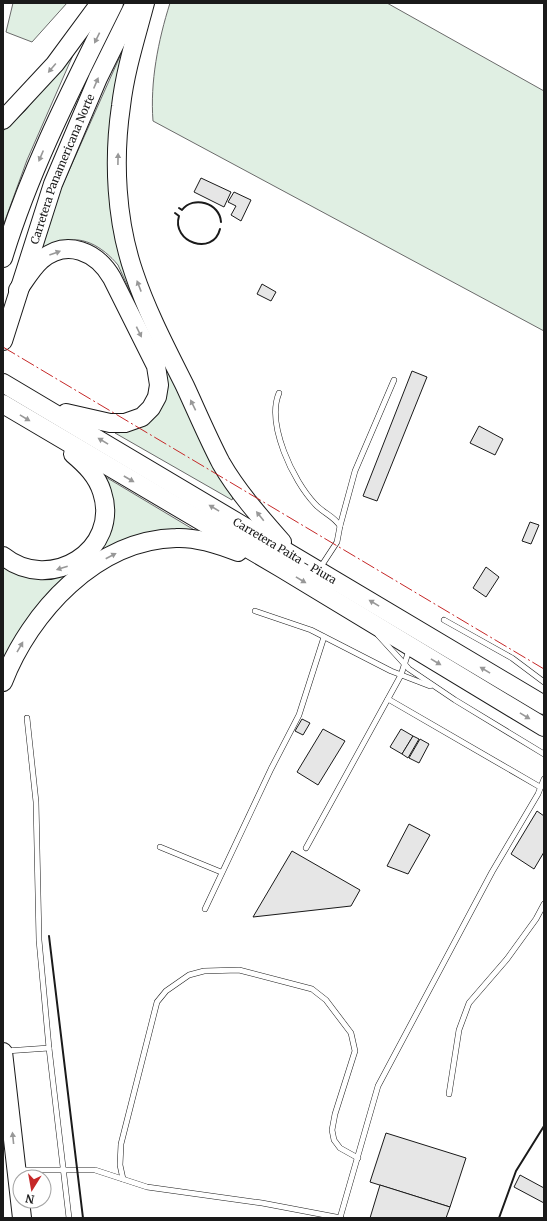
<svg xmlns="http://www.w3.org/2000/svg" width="547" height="1221" font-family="Merriweather,serif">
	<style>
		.green { fill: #e0efe3; stroke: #6a6a6a }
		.building { fill: #e6e6e6; stroke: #1a1a1a }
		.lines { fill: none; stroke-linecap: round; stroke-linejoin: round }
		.lane-casing { stroke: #1a1a1a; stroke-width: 6 }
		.highway-casing { stroke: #1a1a1a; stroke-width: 20 }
		.lane { stroke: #fff; stroke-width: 5 }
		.highway { stroke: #fff; stroke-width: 18 }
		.wall { stroke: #1a1a1a; stroke-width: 2 }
		.power { stroke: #c62828; stroke-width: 1; stroke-dasharray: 14 3 2 3; stroke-linecap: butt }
		.oneway { fill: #989898 }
		.labels { text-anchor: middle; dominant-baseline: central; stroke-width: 3; stroke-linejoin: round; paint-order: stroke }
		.street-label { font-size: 11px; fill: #1a1a1a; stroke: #fff }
	</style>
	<rect width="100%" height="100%" fill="#fff"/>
	<g class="green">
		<polygon points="13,3 67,3 32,42 6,32"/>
		<path d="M170 3H387L544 91V331L153 121C150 82 158 41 170 3Z"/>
		<path d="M125 45 111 148 149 333 118 265C103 247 80 232 56 244 48 247 42 253 35 258L59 193Z"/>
		<polygon points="77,46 27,160 3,226 3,131 25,111"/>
		<polygon points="157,349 233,497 232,500 115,433 126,432 142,425"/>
		<polygon points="99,473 201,534 138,536 123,541 90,560 102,544"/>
		<path d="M3 565C25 582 49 580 75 573L3 668Z"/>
	</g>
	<g class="building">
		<polygon points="201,178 231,192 224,207 194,192"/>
		<polygon points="234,192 251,200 241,221 231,215 236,206 228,202"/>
		<polygon points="262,284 276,292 271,301 257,294"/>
		<polygon points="412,371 427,377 377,501 363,496"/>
		<polygon points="479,426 503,439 495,455 470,443"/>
		<polygon points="530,522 539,525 531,544 522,541"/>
		<polygon points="486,567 499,577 486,597 473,588"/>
		<polygon points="302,719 310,723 303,735 295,731"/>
		<polygon points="323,729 345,741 318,785 297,772"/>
		<polygon points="401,729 413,736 402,754 390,747"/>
		<polygon points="413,736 419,739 408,758 402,754"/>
		<polygon points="420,739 429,744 419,763 409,758"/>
		<polygon points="537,811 544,816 544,852 534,869 511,854"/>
		<polygon points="409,824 430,835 408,874 387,866"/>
		<polygon points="292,851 360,890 351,906 253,917"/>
		<polygon points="386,1133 466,1158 450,1207 370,1182"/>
		<polygon points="520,1175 544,1188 544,1203 514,1187"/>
		<polygon points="380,1185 450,1207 446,1218 370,1218"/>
	</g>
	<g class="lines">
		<defs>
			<g id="lane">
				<path d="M279 393C266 424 293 481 315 504 323 513 334 516 340 526L337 542 320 568"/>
				<polyline points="340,526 355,471 394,380"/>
				<polyline points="255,611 311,630 391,671 430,686"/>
				<polyline points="444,620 512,658 544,682"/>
				<polyline points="378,635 409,669 455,700 544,754"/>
				<polyline points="388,699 540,787"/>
				<polyline points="27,718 36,802 39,940 49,1048 69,1218"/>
				<polyline points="160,847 221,872"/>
				<polyline points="306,848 401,675 409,650"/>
				<polyline points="205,909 271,769 299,715 324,637"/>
				<polyline points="6,1051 49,1048"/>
				<polyline points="449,1094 459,1030 469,1003 507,959 536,919 544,904"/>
				<polyline points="19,1170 95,1170 147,1187 262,1203 341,1218"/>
				<polyline points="123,1179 120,1165 121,1144 157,1002 166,991 189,975 204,971 239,970 312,989 326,1000 351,1033 355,1051 335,1114 332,1130 334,1140 340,1148 358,1158"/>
				<polyline points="340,1218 378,1086 492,872 538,794 544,779"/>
			</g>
			<g id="highway">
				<path d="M145 3C136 37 125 71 121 106 113 160 116 221 134 273 147 312 167 350 185 386 197 412 208 438 221 463 237 491 260 517 282 542"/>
				<polyline points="3,120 55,64 100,3"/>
				<path d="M3 258C30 169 73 86 114 3"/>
				<path d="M18 290C25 280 32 268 41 260 67 238 97 252 112 278L156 366 159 385 157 397 151 408 142 417 125 423H110L66 413"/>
				<path id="s1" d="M3 341 53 184 98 78 135 3"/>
				<path id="s2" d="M3 383 544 705"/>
				<polyline points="3,404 281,568 544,727"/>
				<path d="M3 556C50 594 121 550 102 492 97 476 86 465 73 454"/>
				<path d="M3 682C30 612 96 540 176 538 197 537 218 544 238 552"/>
				<polyline points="3,1052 22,1218"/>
			</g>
		</defs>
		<use href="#lane" class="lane-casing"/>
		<use href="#highway" class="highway-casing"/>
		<use href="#lane" class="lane"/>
		<use href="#highway" class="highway"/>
		<g class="wall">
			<path d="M179 208 182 210C193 195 220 203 221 222"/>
			<path d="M175 213 179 216C171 242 213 257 220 229"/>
			<polyline points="49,936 83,1218"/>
			<polyline points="499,1218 516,1171 544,1126"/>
		</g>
		<polyline class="power" points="3,347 544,669"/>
	</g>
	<defs><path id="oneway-solid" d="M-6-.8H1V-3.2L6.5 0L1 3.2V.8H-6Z"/></defs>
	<g class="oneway">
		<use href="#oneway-solid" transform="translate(97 38) rotate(116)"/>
		<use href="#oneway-solid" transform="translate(52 68) rotate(130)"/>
		<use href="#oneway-solid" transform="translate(96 83) rotate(-67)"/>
		<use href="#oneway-solid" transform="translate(41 156) rotate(113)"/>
		<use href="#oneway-solid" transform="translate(118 159) rotate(-89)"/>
		<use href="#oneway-solid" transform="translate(55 253) rotate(-20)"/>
		<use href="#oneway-solid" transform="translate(139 286) rotate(-111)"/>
		<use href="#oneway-solid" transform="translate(139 332) rotate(64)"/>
		<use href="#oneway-solid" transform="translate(193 405) rotate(-116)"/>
		<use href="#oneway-solid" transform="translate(25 418) rotate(31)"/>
		<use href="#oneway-solid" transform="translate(103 441) rotate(-149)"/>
		<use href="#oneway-solid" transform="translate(129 479) rotate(30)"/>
		<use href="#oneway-solid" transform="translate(214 508) rotate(-149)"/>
		<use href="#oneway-solid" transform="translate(260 516) rotate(-129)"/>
		<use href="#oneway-solid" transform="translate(111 556) rotate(-28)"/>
		<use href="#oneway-solid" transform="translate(62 568) rotate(162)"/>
		<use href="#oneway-solid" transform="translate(301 580) rotate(31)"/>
		<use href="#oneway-solid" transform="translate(374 603) rotate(-149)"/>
		<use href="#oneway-solid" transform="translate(20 647) rotate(-60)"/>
		<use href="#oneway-solid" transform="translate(436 662) rotate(31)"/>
		<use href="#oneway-solid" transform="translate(485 670) rotate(-149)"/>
		<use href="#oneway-solid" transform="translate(525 716) rotate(31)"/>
		<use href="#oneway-solid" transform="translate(13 1138) rotate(-96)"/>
	</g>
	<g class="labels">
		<g class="street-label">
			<text stroke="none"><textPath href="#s1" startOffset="182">Carretera Panamericana Norte</textPath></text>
			<text stroke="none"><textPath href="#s2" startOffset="328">Carretera Paita - Piura</textPath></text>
		</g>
	</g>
	<rect width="547" height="1221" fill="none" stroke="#1a1a1a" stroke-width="8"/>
	<g transform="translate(32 1189) rotate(191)"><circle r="19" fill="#ffffff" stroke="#a3a3a3"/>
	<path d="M0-3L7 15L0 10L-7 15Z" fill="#c62828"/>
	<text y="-6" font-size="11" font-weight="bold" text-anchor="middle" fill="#1a1a1a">N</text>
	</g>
</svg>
